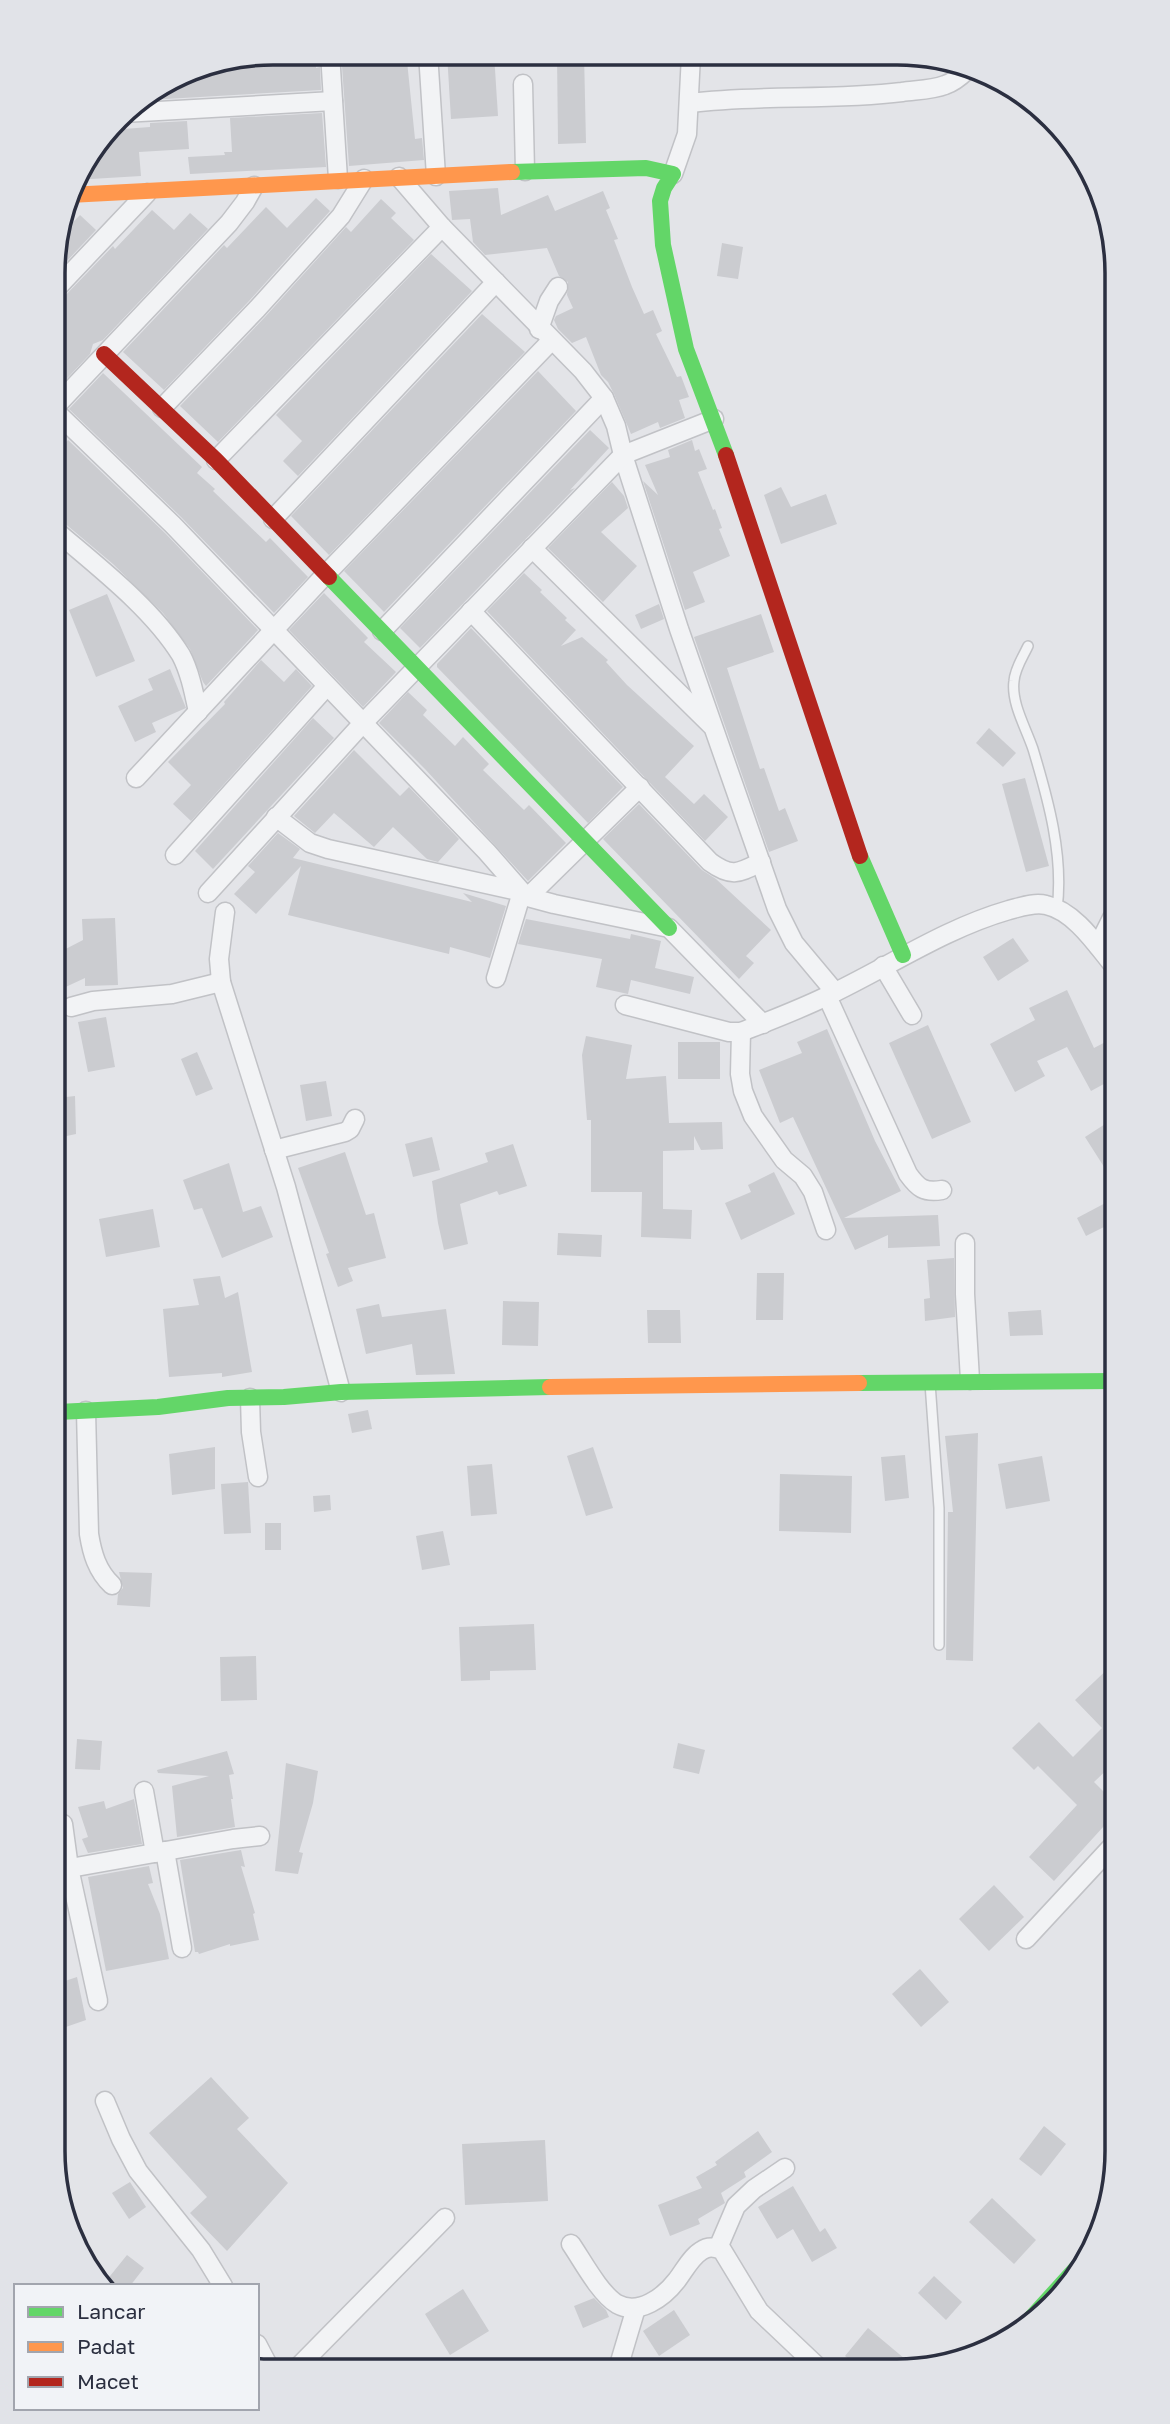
<svg xmlns="http://www.w3.org/2000/svg" width="1170" height="2424" font-family="'Golos Text',sans-serif">
	<style>
		.building { fill: #cbccd0 }
		.lines { fill: none; stroke-linecap: round; stroke-linejoin: round }
		.lane-casing { stroke: #c1c2c6; stroke-width: 12 }
		.street-casing { stroke: #c1c2c6; stroke-width: 21 }
		.lane { stroke: #f2f3f5; stroke-width: 9 }
		.street { stroke: #f2f3f5; stroke-width: 18 }
		.fast { stroke: #63d668; stroke-width: 16 }
		.slow { stroke: #ff974d; stroke-width: 16 }
		.jam { stroke: #b3261e; stroke-width: 16 }
		.rim { fill: none; stroke: #2b2f40; stroke-width: 3.5 }
	</style>
	<rect width="100%" height="100%" fill="#e3e4e8"/>
	<g class="building">
		<polygon points="273,52 315,53 316,68 320,67 321,90 148,100 148,95 189,69"/>
		<polygon points="447,54 494,54 498,116 451,119"/>
		<polygon points="557,54 584,54 586,143 558,144"/>
		<polygon points="407,61 415,139 422,138 424,160 349,166 342,66"/>
		<polygon points="322,113 326,167 190,174 188,157 225,155 224,152 232,152 230,118"/>
		<polygon points="187,121 189,149 139,152 141,176 74,180 110,130 150,127 150,123"/>
		<polygon points="498,188 501,215 548,195 555,211 603,191 610,208 606,210 618,239 614,240 632,287 644,314 653,310 662,331 656,334 677,377 681,376 689,397 679,400 685,418 660,428 658,422 631,434 614,394 608,382 601,375 586,337 572,343 558,329 554,320 556,316 573,308 567,295 568,282 559,276 547,248 485,255 473,242 470,219 452,220 449,191"/>
		<polygon points="316,198 330,211 249,301 164,390 123,352 224,245 227,248 266,207 287,228"/>
		<polygon points="381,199 396,213 391,218 414,240 218,442 180,406 265,317 346,227 351,232"/>
		<polygon points="152,210 174,230 190,213 208,229 103,340 93,344 90,354 55,391 55,303 62,299 113,246 115,249"/>
		<polygon points="80,215 96,230 66,262 54,250 55,241"/>
		<polygon points="722,243 743,247 738,279 717,276"/>
		<polygon points="431,254 472,291 298,476 283,461 302,441 276,415"/>
		<polygon points="482,314 525,352 329,555 291,516"/>
		<polygon points="538,371 576,411 384,612 344,571"/>
		<polygon points="103,373 202,467 197,473 215,489 213,491 266,542 270,538 308,577 274,613 181,517 69,409"/>
		<polygon points="590,430 609,448 570,490 575,488 420,648 400,628"/>
		<polygon points="68,440 165,533 258,630 206,686 203,682 190,649 163,613 113,564 62,521 55,519 55,454"/>
		<polygon points="692,440 695,451 699,449 707,469 698,472 713,510 715,509 722,528 719,529 730,556 693,572 705,602 685,610 643,481 658,495 645,465 670,457 668,450"/>
		<polygon points="612,482 624,496 628,508 601,532 637,566 603,602 548,548"/>
		<polygon points="781,487 791,507 826,494 837,524 781,544 764,495"/>
		<polygon points="524,573 542,590 540,592 567,618 565,620 576,630 561,646 582,637 608,660 606,662 627,685 694,746 665,777 694,804 704,794 728,817 705,841 487,611"/>
		<polygon points="324,593 368,638 364,642 396,672 363,707 289,630"/>
		<polygon points="107,594 135,661 96,677 69,610"/>
		<polygon points="659,604 664,619 641,629 635,615"/>
		<polygon points="761,614 774,652 727,668 760,769 764,768 779,811 785,808 798,841 769,852 694,637"/>
		<polygon points="471,628 623,787 588,823 437,667 437,664"/>
		<polygon points="261,660 284,682 296,669 312,686 191,821 173,804 191,785 168,762 225,704 224,702"/>
		<polygon points="170,669 186,708 152,723 156,732 135,742 118,706 153,690 148,679"/>
		<polygon points="408,692 427,710 423,715 455,746 463,737 489,764 483,770 524,810 529,805 566,843 528,881 425,769 379,723"/>
		<polygon points="313,718 334,738 213,869 195,851"/>
		<polygon points="989,728 1016,753 1003,767 976,743"/>
		<polygon points="354,750 400,796 409,787 459,839 438,862 427,859 393,827 374,847 334,813 315,833 294,816"/>
		<polygon points="1025,778 1049,866 1026,872 1002,784"/>
		<polygon points="639,804 702,870 716,879 771,930 746,956 754,963 739,979 603,839"/>
		<polygon points="278,833 300,849 293,858 472,902 463,893 506,906 490,958 450,947 449,954 288,915 301,866 256,914 234,894 255,872 248,866"/>
		<polygon points="115,918 118,985 85,986 85,978 57,991 56,954 83,940 82,919"/>
		<polygon points="526,919 630,939 631,934 661,941 655,968 694,977 690,994 631,980 628,994 596,987 602,959 518,944"/>
		<polygon points="1013,938 1029,961 998,981 983,957"/>
		<polygon points="1067,990 1094,1048 1113,1038 1113,1079 1091,1091 1067,1047 1037,1061 1045,1076 1015,1092 990,1044 1035,1020 1029,1008"/>
		<polygon points="106,1017 115,1067 88,1072 78,1022"/>
		<polygon points="928,1025 971,1122 932,1139 889,1043"/>
		<polygon points="827,1029 875,1141 901,1191 844,1218 938,1215 940,1246 888,1248 888,1235 855,1250 793,1117 780,1123 759,1070 802,1053 797,1042"/>
		<polygon points="586,1036 632,1045 626,1079 666,1076 669,1123 722,1122 723,1149 701,1150 694,1136 694,1150 663,1151 663,1209 692,1210 691,1239 641,1237 642,1192 591,1192 591,1120 587,1120 582,1055"/>
		<rect x="678" y="1042" width="42" height="37"/>
		<polygon points="197,1052 213,1089 196,1096 181,1059"/>
		<polygon points="326,1081 332,1116 306,1121 300,1085"/>
		<polygon points="75,1096 76,1134 57,1138 57,1098"/>
		<polygon points="1113,1119 1113,1181 1085,1137"/>
		<polygon points="432,1137 440,1170 413,1177 405,1144"/>
		<polygon points="513,1144 527,1186 499,1195 497,1191 460,1204 468,1244 444,1250 438,1223 432,1181 488,1162 485,1153"/>
		<polygon points="345,1152 366,1215 374,1213 386,1258 348,1268 353,1281 338,1287 326,1254 329,1253 298,1168"/>
		<polygon points="229,1163 243,1212 261,1206 273,1237 222,1258 202,1208 194,1210 183,1180"/>
		<polygon points="774,1172 795,1214 741,1240 725,1203 751,1192 748,1185"/>
		<polygon points="1113,1199 1114,1222 1086,1236 1077,1218"/>
		<polygon points="153,1209 160,1247 106,1257 99,1219"/>
		<polygon points="558,1233 602,1235 601,1257 557,1255"/>
		<polygon points="954,1258 955,1317 925,1321 924,1299 930,1298 927,1260"/>
		<polygon points="757,1273 784,1273 783,1320 756,1320"/>
		<polygon points="220,1276 225,1298 238,1292 252,1372 222,1377 222,1373 169,1377 163,1309 199,1305 193,1279"/>
		<polygon points="503,1301 539,1302 538,1346 502,1345"/>
		<polygon points="379,1304 382,1317 446,1309 455,1374 416,1375 412,1344 366,1354 356,1309"/>
		<polygon points="647,1310 680,1310 681,1343 648,1343"/>
		<polygon points="1041,1310 1043,1335 1010,1336 1008,1312"/>
		<polygon points="368,1410 372,1429 352,1433 348,1414"/>
		<polygon points="978,1433 973,1661 946,1660 948,1512 953,1512 945,1436"/>
		<polygon points="215,1447 215,1489 172,1495 169,1454"/>
		<polygon points="593,1447 613,1508 586,1516 567,1456"/>
		<polygon points="905,1455 909,1498 885,1501 881,1457"/>
		<polygon points="1042,1456 1050,1501 1006,1509 998,1464"/>
		<polygon points="492,1464 497,1514 471,1516 467,1466"/>
		<polygon points="780,1474 852,1476 851,1533 779,1531"/>
		<polygon points="248,1482 251,1533 224,1534 221,1484"/>
		<polygon points="330,1495 331,1510 314,1512 313,1496"/>
		<rect x="265" y="1523" width="16" height="27"/>
		<polygon points="443,1531 450,1565 422,1570 416,1536"/>
		<polygon points="119,1572 152,1573 150,1607 117,1605 118,1594 123,1588"/>
		<polygon points="534,1624 536,1670 490,1671 490,1680 461,1681 459,1627"/>
		<polygon points="256,1656 257,1700 221,1701 220,1657"/>
		<polygon points="1115,1662 1116,1761 1094,1782 1116,1804 1116,1831 1110,1832 1104,1826 1054,1881 1029,1857 1077,1805 1038,1766 1034,1770 1012,1748 1039,1722 1073,1757 1102,1728 1075,1700"/>
		<polygon points="77,1739 102,1741 100,1770 75,1769"/>
		<polygon points="678,1743 705,1750 699,1774 673,1768"/>
		<polygon points="227,1751 234,1774 229,1775 233,1799 231,1799 235,1827 177,1837 172,1786 209,1776 158,1773 157,1770"/>
		<polygon points="286,1763 318,1771 313,1803 299,1852 303,1853 298,1874 275,1871"/>
		<polygon points="134,1799 142,1844 88,1853 82,1839 88,1837 78,1807 104,1801 106,1809"/>
		<polygon points="241,1850 245,1867 241,1866 255,1913 253,1914 259,1940 230,1946 230,1944 199,1954 198,1952 195,1952 180,1860"/>
		<polygon points="149,1866 153,1883 148,1884 160,1914 169,1959 106,1971 88,1877"/>
		<polygon points="994,1885 1024,1917 989,1951 959,1919"/>
		<polygon points="920,1969 949,2002 921,2027 892,1994"/>
		<polygon points="77,1977 86,2020 60,2029 59,1983"/>
		<polygon points="211,2077 249,2118 237,2129 288,2183 227,2251 190,2213 207,2197 149,2133"/>
		<polygon points="1044,2126 1066,2144 1041,2176 1019,2159"/>
		<polygon points="758,2131 772,2152 744,2172 746,2177 721,2193 725,2203 698,2219 700,2224 670,2236 658,2205 702,2188 696,2177 717,2165 715,2162"/>
		<polygon points="545,2140 548,2201 465,2205 462,2144"/>
		<polygon points="130,2182 146,2207 129,2219 112,2193"/>
		<polygon points="793,2186 820,2232 825,2228 837,2248 812,2262 793,2229 777,2239 758,2207"/>
		<polygon points="992,2198 1036,2240 1014,2264 969,2222"/>
		<polygon points="127,2255 144,2268 130,2286 102,2286"/>
		<polygon points="934,2276 962,2302 946,2320 918,2293"/>
		<polygon points="463,2289 489,2331 450,2355 425,2314"/>
		<polygon points="594,2298 606,2310 609,2317 583,2328 574,2306"/>
		<polygon points="674,2310 690,2335 659,2356 643,2331"/>
		<polygon points="868,2328 911,2364 855,2364 845,2356"/>
	</g>
	<g class="lines">
		<defs>
			<g id="lane">
				<path d="M1028 646C1023 657 1015 668 1014 681 1011 703 1026 728 1033 749 1048 799 1064 856 1057 909"/>
				<polyline points="930,1383 939,1508 939,1645"/>
			</g>
			<g id="street">
				<polyline points="330,53 338,179"/>
				<polyline points="428,53 436,176"/>
				<polyline points="523,84 525,171"/>
				<path d="M690 103C760 94 831 101 902 92 915 90 932 90 945 85 954 82 960 77 967 70"/>
				<polyline points="123,113 333,101"/>
				<polyline points="673,174 687,134 691,55"/>
				<polyline points="399,177 442,227 583,371 604,398 616,426 623,455 679,629 777,909 794,943 835,992"/>
				<polyline points="54,291 147,193"/>
				<polyline points="539,329 549,301 558,287"/>
				<polyline points="55,407 229,223 245,202 254,186"/>
				<polyline points="162,408 257,309 341,216 364,179"/>
				<polyline points="55,411 173,525 487,852 522,892 496,978"/>
				<polyline points="216,460 442,227"/>
				<polyline points="273,519 496,282"/>
				<path d="M55 530C97 566 152 608 181 655 190 672 194 693 198 712"/>
				<polyline points="532,548 711,725"/>
				<path d="M471 611 710 862C732 878 739 873 761 862"/>
				<polyline points="382,631 604,398"/>
				<polyline points="136,778 326,574 551,341"/>
				<polyline points="276,817 310,843 328,849 522,892 528,897 554,904 669,928 763,1024"/>
				<polyline points="175,855 327,686"/>
				<polyline points="208,893 363,723 623,455 714,419"/>
				<polyline points="528,897 640,787"/>
				<polyline points="225,912 219,959 221,982 286,1187 341,1392"/>
				<polyline points="1098,946 1112,918"/>
				<polyline points="883,966 912,1015"/>
				<path d="M827 996 908 1174C918 1188 924 1193 942 1190"/>
				<path d="M625 1005 729 1032H741C769 1021 798 1010 825 997 887 968 943 929 1009 910 1021 907 1034 902 1046 905 1074 911 1096 944 1113 965"/>
				<polyline points="71,1007 93,1001 172,994 221,982"/>
				<polyline points="741,1032 740,1074 743,1091 753,1116 784,1160 803,1176 813,1192 826,1230"/>
				<polyline points="274,1150 345,1132 350,1129 355,1119"/>
				<polyline points="965,1243 965,1294 970,1380"/>
				<polyline points="250,1398 251,1432 258,1477"/>
				<path d="M86 1411 89 1534C92 1553 97 1571 112 1585"/>
				<polyline points="144,1791 155,1853"/>
				<polyline points="63,1824 69,1868 98,2001"/>
				<polyline points="165,1851 182,1948"/>
				<polyline points="59,1870 233,1839 260,1836"/>
				<polyline points="1026,1939 1116,1842"/>
				<polyline points="105,2101 121,2139 138,2171 201,2250 223,2286"/>
				<path d="M571 2244C582 2260 600 2294 617 2304 639 2316 664 2297 677 2280 684 2271 691 2257 701 2251 708 2246 714 2247 722 2250L759 2311 816 2365"/>
				<polyline points="718,2248 736,2206 754,2189 785,2168"/>
				<polyline points="257,2344 269,2367"/>
				<polyline points="619,2365 636,2308"/>
				<polyline points="298,2367 445,2218"/>
			</g>
		</defs>
		<use href="#lane" class="lane-casing"/>
		<use href="#street" class="street-casing"/>
		<use href="#lane" class="lane"/>
		<use href="#street" class="street"/>
		<g class="fast">
			<polyline points="512,172 646,168 673,174 664,188 660,201 663,245 686,349 726,455"/>
			<polyline points="329,577 669,928"/>
			<polyline points="860,856 903,955"/>
			<polyline points="859,1383 1114,1381"/>
			<polyline points="58,1412 158,1407 228,1398 284,1397 341,1392 550,1387"/>
			<polyline points="1014,2337 1089,2254"/>
		</g>
		<g class="slow">
			<polyline points="69,195 512,172"/>
			<polyline points="550,1387 859,1383"/>
		</g>
		<g class="jam">
			<polyline points="104,354 216,460 329,577"/>
			<polyline points="726,455 860,856"/>
		</g>
	</g>
	<path d="M0 0H1170V2424H0ZM273 65H897A208 208 0 0 1 1105 273V2151A208 208 0 0 1 897 2359H273A208 208 0 0 1 65 2151V273A208 208 0 0 1 273 65Z" fill="#e1e3e8" fill-rule="evenodd"/>
	<path class="rim" d="M273 65H897A208 208 0 0 1 1105 273V2151A208 208 0 0 1 897 2359H273A208 208 0 0 1 65 2151V273A208 208 0 0 1 273 65Z"/>
	<rect x="14" y="2284" width="245" height="126" fill="#f1f3f7" stroke="#a2a5ae" stroke-width="2"/>
	<rect x="28" y="2307" width="35" height="10" fill="#63d668" stroke="#a2a5ae" stroke-width="2"/>
	<text x="77" y="2319" font-size="21" fill="#2b2f40">Lancar</text>
	<rect x="28" y="2342" width="35" height="10" fill="#ff974d" stroke="#a2a5ae" stroke-width="2"/>
	<text x="77" y="2354" font-size="21" fill="#2b2f40">Padat</text>
	<rect x="28" y="2377" width="35" height="10" fill="#b3261e" stroke="#a2a5ae" stroke-width="2"/>
	<text x="77" y="2389" font-size="21" fill="#2b2f40">Macet</text>
</svg>
